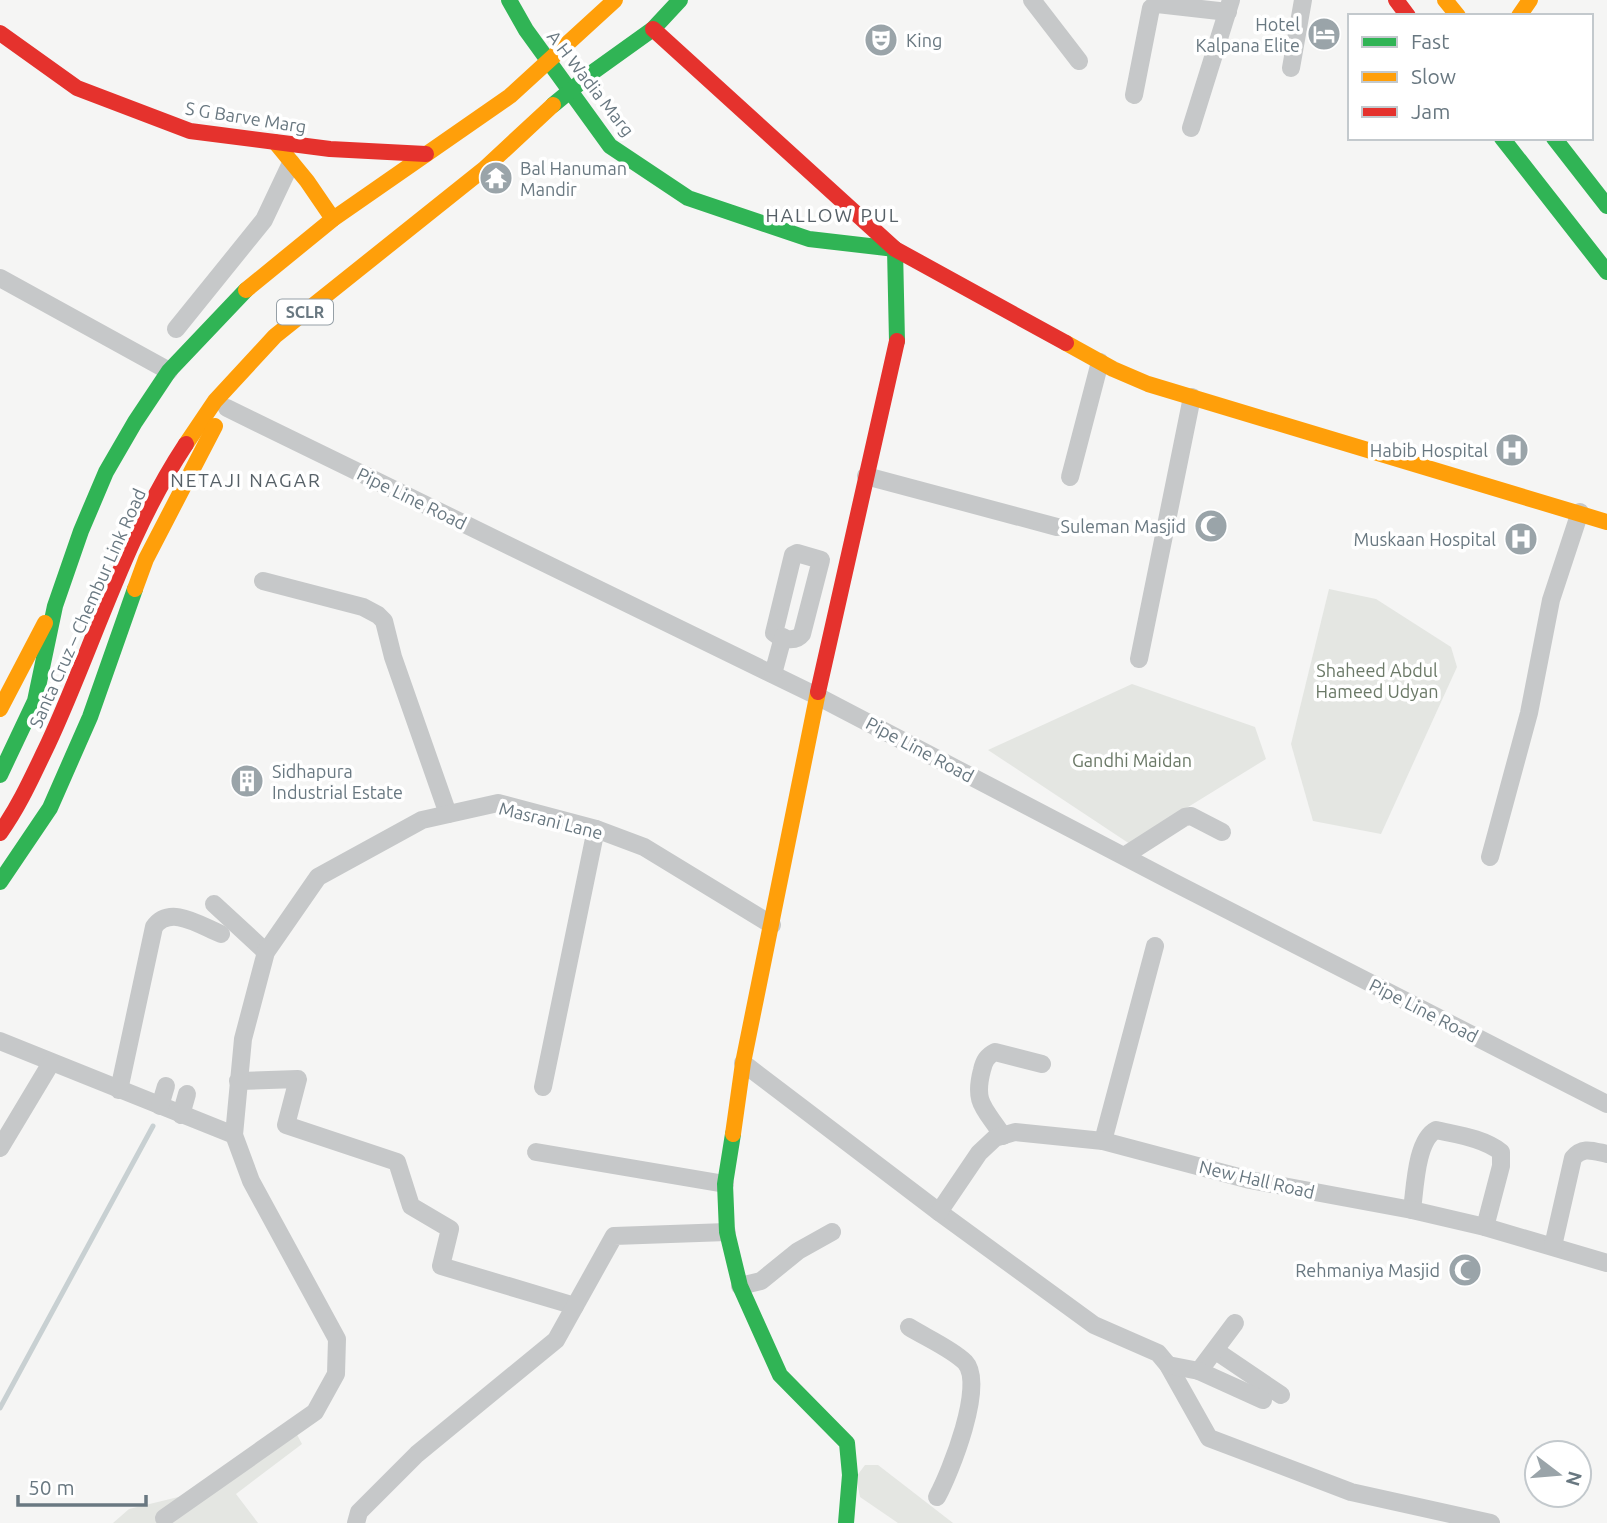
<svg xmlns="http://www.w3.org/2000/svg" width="1607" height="1523" font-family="Ubuntu,sans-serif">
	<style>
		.green { fill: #e4e6e2 }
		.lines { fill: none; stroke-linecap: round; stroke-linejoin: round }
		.stream { stroke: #c8d0d2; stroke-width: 5 }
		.street { stroke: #c6c8c9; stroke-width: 18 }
		.fast { stroke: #30b455; stroke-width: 16 }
		.slow { stroke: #ff9f0a; stroke-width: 16 }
		.jam { stroke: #e5322d; stroke-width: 16 }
		.labels { text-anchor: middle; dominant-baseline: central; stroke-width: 7; stroke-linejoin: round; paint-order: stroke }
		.shield { fill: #fff; stroke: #96a0a7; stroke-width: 2 }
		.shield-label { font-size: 16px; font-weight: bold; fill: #697881 }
		.poi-label { font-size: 18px; fill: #697881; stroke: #fff; text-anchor: end }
		.street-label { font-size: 18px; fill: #697881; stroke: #fff }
		.park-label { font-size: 18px; fill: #6b7967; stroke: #fff }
		.neighbourhood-label { font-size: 19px; letter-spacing: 2px; fill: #566067; stroke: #fff }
	</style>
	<rect width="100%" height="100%" fill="#f5f5f4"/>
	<g class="green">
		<polygon points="1329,589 1376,599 1451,647 1457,667 1381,834 1313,821 1291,744"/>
		<polygon points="1132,684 1255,727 1266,759 1167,820 1142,852 988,750"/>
		<polygon points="294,1429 302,1444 236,1494 258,1523 113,1523 129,1509 203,1491"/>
		<polygon points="865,1465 878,1465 953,1523 898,1523 860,1497 856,1477"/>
	</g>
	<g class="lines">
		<polyline class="stream" points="0,1408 153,1126"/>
		<g class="street">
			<polyline points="1032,0 1079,61"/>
			<polyline points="1291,68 1303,0"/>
			<polyline points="1134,95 1151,8 1157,4 1228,12"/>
			<polyline points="1191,128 1231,0"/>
			<polyline points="0,278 169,371"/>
			<polyline points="176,329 264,220 291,163"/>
			<polyline points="227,408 817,696 1173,882 1607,1104"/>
			<polyline points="866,476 1057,527"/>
			<polyline points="1070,477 1100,362"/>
			<path d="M797 553 821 560 802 634C795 643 781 639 774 633L793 555Z"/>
			<polyline points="263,581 363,607 378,615 384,621 393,657 448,814"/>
			<polyline points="1139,659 1192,397"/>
			<polyline points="773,674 783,637"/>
			<polyline points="1124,856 1185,817 1191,816 1222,832"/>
			<polyline points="1490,857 1529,713 1551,600 1580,512"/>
			<polyline points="214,904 266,952"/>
			<polyline points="0,1041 234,1135"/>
			<polyline points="743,1063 939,1212 1094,1325 1158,1353 1168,1365 1209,1438 1351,1492 1491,1523"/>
			<polyline points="238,1081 298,1079 286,1125 397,1162 411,1206 450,1229 441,1266 575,1306"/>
			<polyline points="543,1087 596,829"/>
			<path d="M119 1090 154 927C170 904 201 926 221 934"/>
			<polyline points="160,1106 166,1086"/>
			<polyline points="181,1115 187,1094"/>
			<path d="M1003 1136C985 1108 973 1104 982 1070 984 1061 987 1056 995 1052L1042 1064"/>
			<polyline points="1103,1141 1155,946"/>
			<polyline points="0,1148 51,1063"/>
			<polyline points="536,1152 725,1184"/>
			<path d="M1412 1210C1415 1189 1416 1140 1436 1130 1458 1135 1483 1138 1501 1152V1166L1485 1227"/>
			<polyline points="939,1212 979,1153 995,1138 1015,1132 1103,1141 1250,1180 1412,1210 1485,1227 1607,1263"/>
			<path d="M1553 1246 1573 1158C1583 1146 1593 1151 1607 1154"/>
			<polyline points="740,1286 761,1281 798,1251 832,1232"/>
			<path d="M909 1327C925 1337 952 1349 965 1362 986 1384 950 1473 937 1497"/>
			<polyline points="1216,1351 1281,1395"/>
			<polyline points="1168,1365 1199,1371 1235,1323"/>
			<polyline points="1199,1371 1263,1400"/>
			<polyline points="164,1518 315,1412 336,1374 337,1339 251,1181 234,1135 243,1039 266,952 318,877 422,820 498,803 596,829 644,847 772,925"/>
			<polyline points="356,1523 359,1512 417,1454 556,1340 614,1236 727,1232"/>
		</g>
		<g class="fast">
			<polyline points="509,0 526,30 610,146 688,198 809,239 895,249"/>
			<polyline points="553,105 593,72 653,29 680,0"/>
			<polyline points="1502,138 1607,272"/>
			<polyline points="1554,138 1607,206"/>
			<polyline points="895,249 897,341"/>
			<polyline points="0,775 35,701 55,606 81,531 106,472 135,422 169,371 246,290"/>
			<polyline points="0,882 50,808 90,717 135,589"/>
			<polyline points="733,1134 725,1184 727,1232 740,1286 780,1375 847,1443 850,1475 846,1523"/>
		</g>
		<g class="slow">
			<polyline points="1445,0 1458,16"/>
			<polyline points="1519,16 1530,0"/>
			<polyline points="275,142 307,181 333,219"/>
			<polyline points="246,290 333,219 510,96 615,0"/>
			<polyline points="1066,343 1113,369 1148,384 1607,522"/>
			<polyline points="186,444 215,401 275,336 484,169 553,105"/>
			<polyline points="135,589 146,559 215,426"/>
			<polyline points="0,709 45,623"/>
			<polyline points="733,1134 743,1063 818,692"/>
		</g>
		<g class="jam">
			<polyline points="1396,0 1408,16"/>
			<polyline points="653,29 895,249 1066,343"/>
			<polyline points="0,33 77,88 190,131 330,149 426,154"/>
			<polyline points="818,692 897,341"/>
			<path d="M0 833C20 805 33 775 48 744 94 645 125 536 186 444"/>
		</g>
	</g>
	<defs>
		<symbol id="hotel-disc" viewBox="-11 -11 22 22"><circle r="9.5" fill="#9aa4a9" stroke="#fff"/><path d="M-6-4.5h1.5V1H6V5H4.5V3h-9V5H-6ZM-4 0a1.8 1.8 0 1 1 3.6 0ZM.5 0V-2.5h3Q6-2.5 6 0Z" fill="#fff"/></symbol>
		<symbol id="theatre-disc" viewBox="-11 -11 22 22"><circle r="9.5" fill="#9aa4a9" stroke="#fff"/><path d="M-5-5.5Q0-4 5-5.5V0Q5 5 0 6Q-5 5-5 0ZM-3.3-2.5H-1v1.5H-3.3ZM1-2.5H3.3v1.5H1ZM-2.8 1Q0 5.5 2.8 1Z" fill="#fff"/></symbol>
		<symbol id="temple-disc" viewBox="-11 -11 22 22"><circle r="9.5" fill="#9aa4a9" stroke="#fff"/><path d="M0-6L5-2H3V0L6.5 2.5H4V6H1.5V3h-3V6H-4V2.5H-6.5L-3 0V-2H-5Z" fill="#fff"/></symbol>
		<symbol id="hospital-disc" viewBox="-11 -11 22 22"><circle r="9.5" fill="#9aa4a9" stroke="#fff"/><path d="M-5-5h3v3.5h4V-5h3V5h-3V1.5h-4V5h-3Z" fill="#fff"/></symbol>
		<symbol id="mosque-disc" viewBox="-11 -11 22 22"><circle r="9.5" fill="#9aa4a9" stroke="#fff"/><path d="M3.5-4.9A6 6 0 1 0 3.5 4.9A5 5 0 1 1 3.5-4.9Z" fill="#fff"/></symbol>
		<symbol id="building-disc" viewBox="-11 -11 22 22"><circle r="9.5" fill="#9aa4a9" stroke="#fff"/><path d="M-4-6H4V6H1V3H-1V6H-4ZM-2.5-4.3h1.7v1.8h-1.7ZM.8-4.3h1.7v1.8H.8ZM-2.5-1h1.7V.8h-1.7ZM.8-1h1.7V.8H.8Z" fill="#fff"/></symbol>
	</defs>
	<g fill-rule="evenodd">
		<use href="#hotel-disc" x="1305" y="15" width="38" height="38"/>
		<use href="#theatre-disc" x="862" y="21" width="38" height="38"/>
		<use href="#temple-disc" x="477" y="159" width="38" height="38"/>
		<use href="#hospital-disc" x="1493" y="431" width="38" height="38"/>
		<use href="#mosque-disc" x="1192" y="507" width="38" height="38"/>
		<use href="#hospital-disc" x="1502" y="520" width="38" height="38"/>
		<use href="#building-disc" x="228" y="762" width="38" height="38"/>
		<use href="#mosque-disc" x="1446" y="1251" width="38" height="38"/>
	</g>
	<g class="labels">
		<rect class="shield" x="277" y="299.5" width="56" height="25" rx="5"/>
		<g class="shield-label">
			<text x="305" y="312">SCLR</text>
		</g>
		<g class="poi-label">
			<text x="1300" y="24">Hotel<tspan x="1300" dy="21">Kalpana Elite</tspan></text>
			<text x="906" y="40" text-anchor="start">King</text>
			<text x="520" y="168" text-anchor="start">Bal Hanuman<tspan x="520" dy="21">Mandir</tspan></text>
			<text x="1488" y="450">Habib Hospital</text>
			<text x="1186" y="526">Suleman Masjid</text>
			<text x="1496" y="539">Muskaan Hospital</text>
			<text x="272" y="771" text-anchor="start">Sidhapura<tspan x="272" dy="21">Industrial Estate</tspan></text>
			<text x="1440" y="1270">Rehmaniya Masjid</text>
		</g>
		<g class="street-label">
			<text transform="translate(591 83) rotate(52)">A H Wadia Marg</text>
			<text transform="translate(246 117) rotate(9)">S G Barve Marg</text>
			<text transform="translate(412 498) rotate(26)">Pipe Line Road</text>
			<text transform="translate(87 608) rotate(-66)">Santa Cruz – Chembur Link Road</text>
			<text transform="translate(920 749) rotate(28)">Pipe Line Road</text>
			<text transform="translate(551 820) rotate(14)">Masrani Lane</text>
			<text transform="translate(1424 1010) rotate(27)">Pipe Line Road</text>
			<text transform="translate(1257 1179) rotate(13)">New Hall Road</text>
		</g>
		<g class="park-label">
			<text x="1377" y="670">Shaheed Abdul<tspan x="1377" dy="21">Hameed Udyan</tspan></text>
			<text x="1132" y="760">Gandhi Maidan</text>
		</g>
		<g class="neighbourhood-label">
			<text x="833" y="215">HALLOW PUL</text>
			<text x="246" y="480">NETAJI NAGAR</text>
		</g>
	</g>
	<rect x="1348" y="14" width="245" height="126" fill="#ffffff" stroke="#c3c9cd" stroke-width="2"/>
	<rect x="1362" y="37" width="35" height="10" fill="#30b455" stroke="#c3c9cd" stroke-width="2"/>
	<text x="1411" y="49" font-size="21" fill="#697881">Fast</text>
	<rect x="1362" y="72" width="35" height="10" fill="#ff9f0a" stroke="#c3c9cd" stroke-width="2"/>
	<text x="1411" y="84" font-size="21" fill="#697881">Slow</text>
	<rect x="1362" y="107" width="35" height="10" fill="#e5322d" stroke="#c3c9cd" stroke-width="2"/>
	<text x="1411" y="119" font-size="21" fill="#697881">Jam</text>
	<g transform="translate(1558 1474) rotate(106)"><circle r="33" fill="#ffffff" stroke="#c3c9cd" stroke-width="2"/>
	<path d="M0-5L12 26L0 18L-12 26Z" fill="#9aa4a9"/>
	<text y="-10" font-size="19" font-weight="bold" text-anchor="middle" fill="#697881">N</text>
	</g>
	<path d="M18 1495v10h128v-10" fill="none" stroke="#697881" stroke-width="3.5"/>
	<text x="28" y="1495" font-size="21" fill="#697881" stroke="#ffffff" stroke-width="5" paint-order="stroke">50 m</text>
</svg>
